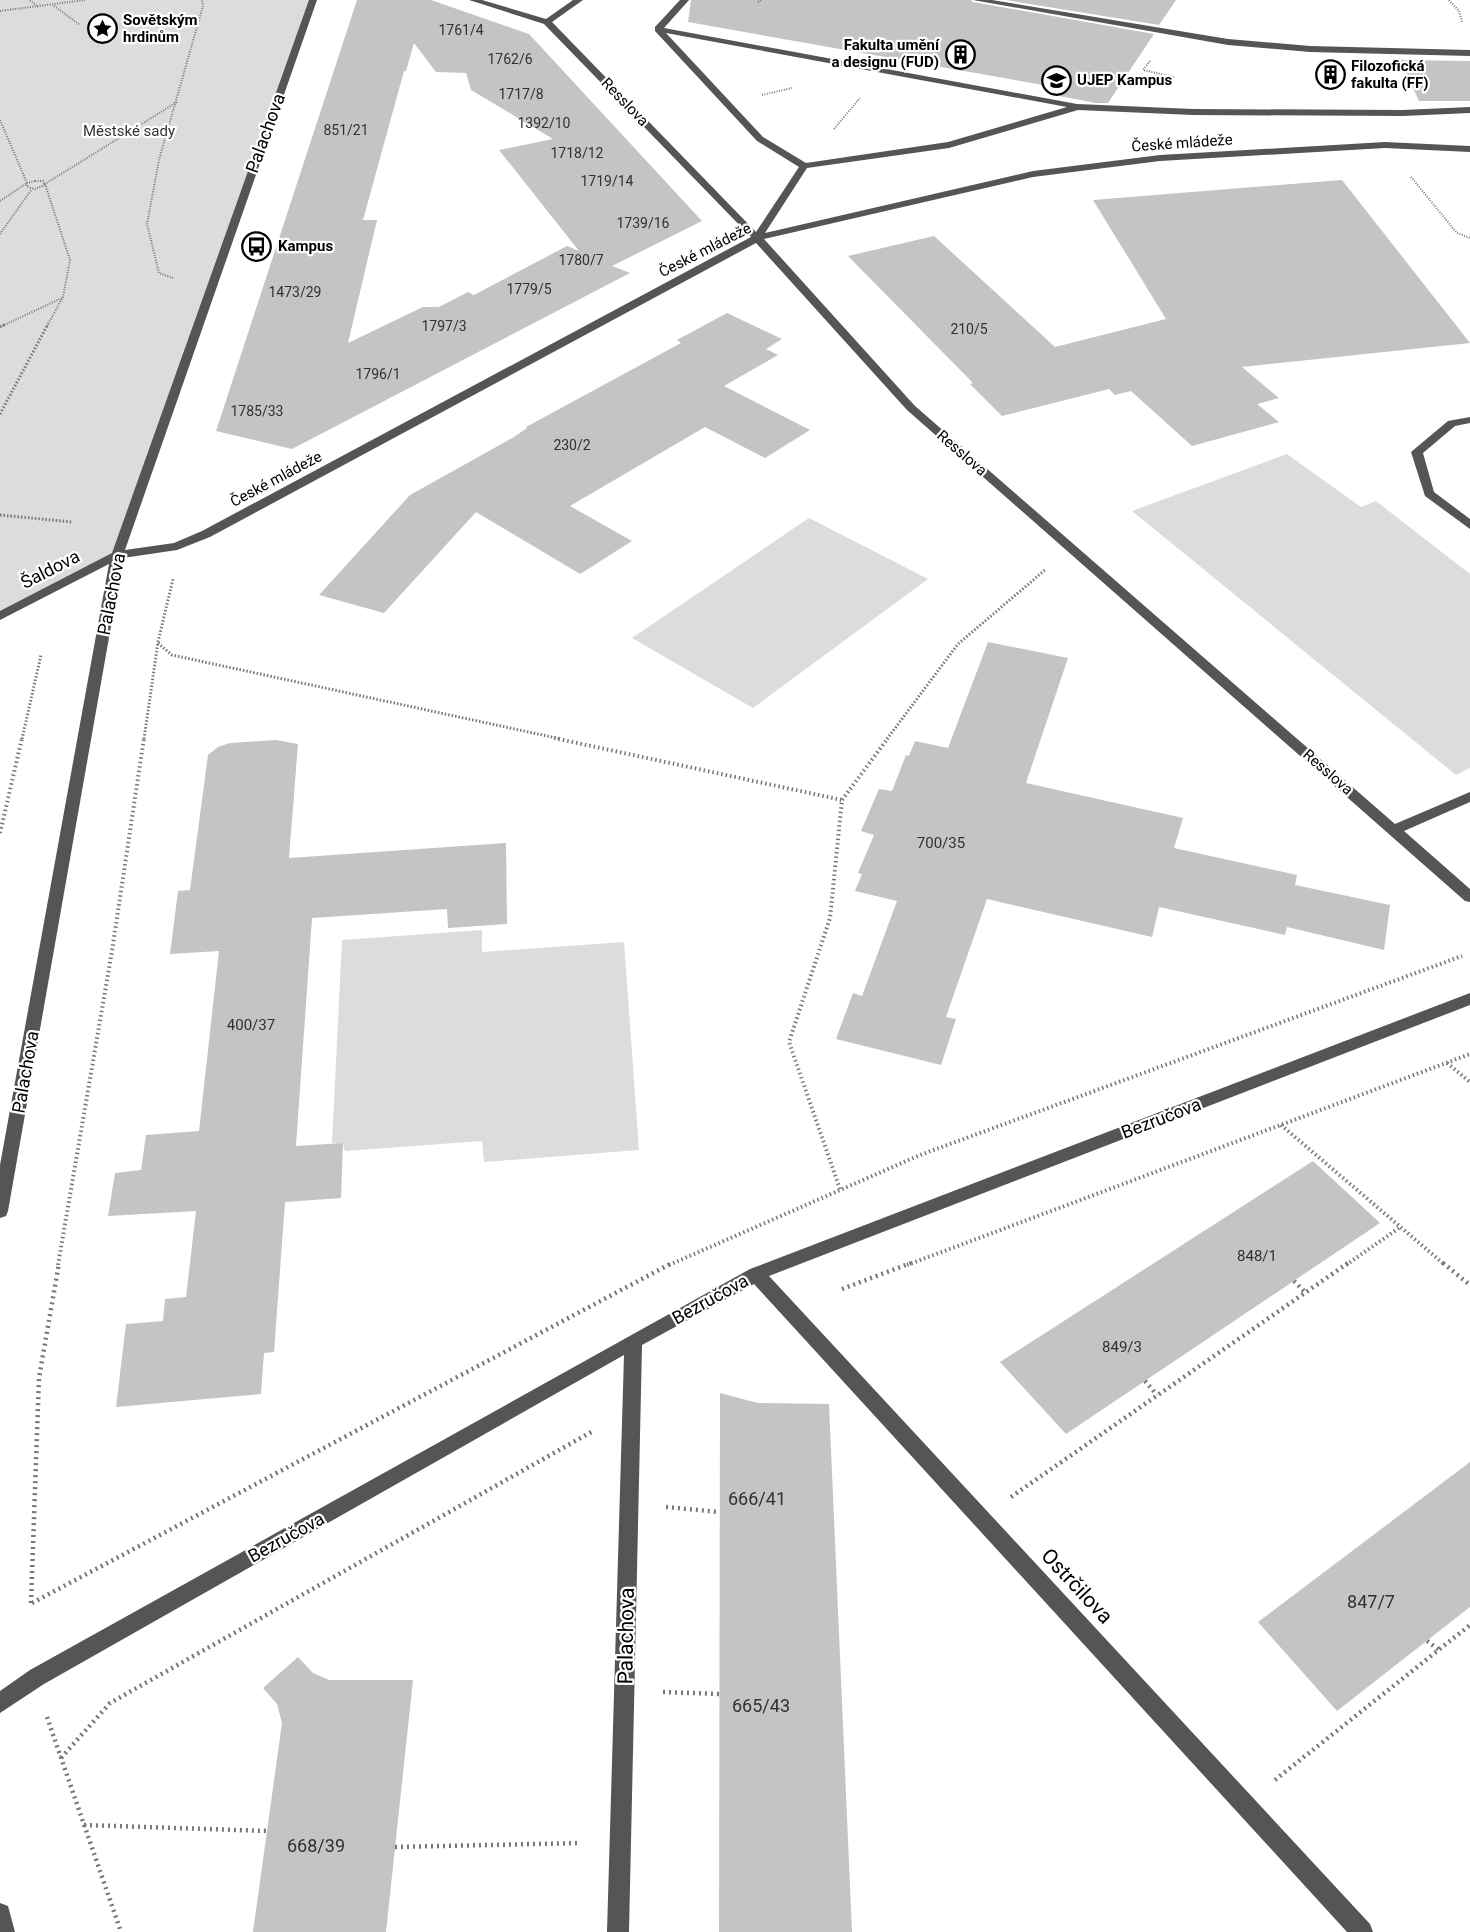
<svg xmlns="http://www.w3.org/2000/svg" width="1470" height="1932" font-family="Roboto,sans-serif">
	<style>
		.green { fill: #dcdcdc }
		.building { fill: #c4c4c4; fill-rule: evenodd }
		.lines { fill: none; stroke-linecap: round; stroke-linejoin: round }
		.path-far3 { stroke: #777; stroke-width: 2; stroke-dasharray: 1 1.5; stroke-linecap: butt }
		.path-far2 { stroke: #777; stroke-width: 3; stroke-dasharray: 1.5 2; stroke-linecap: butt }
		.path-far1 { stroke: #777; stroke-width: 4; stroke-dasharray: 1.5 3; stroke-linecap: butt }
		.path { stroke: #777; stroke-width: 4.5; stroke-dasharray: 2 4; stroke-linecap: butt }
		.minor { fill: #555; fill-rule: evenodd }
		.labels { text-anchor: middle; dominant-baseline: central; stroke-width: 4.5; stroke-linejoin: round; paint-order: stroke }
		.far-number-label { font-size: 14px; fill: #313131 }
		.far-poi-label { font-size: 15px; font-weight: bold; fill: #000; stroke: #fff; text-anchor: start }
		.far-street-label { font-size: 15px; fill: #000; stroke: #fff }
		.far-park-label { font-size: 15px; fill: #333; stroke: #fff }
		.number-label { font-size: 15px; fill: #313131 }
		.street-label { font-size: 18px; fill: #000; stroke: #fff }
		.near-number-label { font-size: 18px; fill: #313131 }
		.near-street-label { font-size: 21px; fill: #000; stroke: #fff }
	</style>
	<rect width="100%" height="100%" fill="#fff"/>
	<g class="green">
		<polygon points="0,0 313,0 117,555 0,616"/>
		<polygon points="1287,454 1361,507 1376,501 1470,574 1470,768 1456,775 1132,511"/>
		<polygon points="809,518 928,579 753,708 632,638"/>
		<polygon points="482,930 482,952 624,942 639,1150 484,1162 482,1141 345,1151 343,1143 332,1143 342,940"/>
	</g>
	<g class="building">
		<path d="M357 0H431L529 34 702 221 612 266 630 273 292 449 216 431ZM414 43 436 72 466 73 471 90 553 139 499 150 579 251 567 246 474 295 468 292 439 307H423L348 343 377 220H363L404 71H406Z"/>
		<polygon points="691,0 971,0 973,2 1154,34 1108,103 1096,103 1049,94 1054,87 688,22"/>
		<polygon points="1006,0 1176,0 1159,25"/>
		<polygon points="1400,60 1470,61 1470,101 1419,101"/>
		<polygon points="1342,180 1470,343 1242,367 1279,398 1257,404 1279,422 1192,446 1131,391 1115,395 1109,389 1002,416 970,384 973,383 848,256 934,236 1055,347 1166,319 1093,200"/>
		<polygon points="727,313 782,339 766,349 778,355 724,386 810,430 765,458 705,427 570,506 632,541 580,574 476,512 384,613 319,595 410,495 514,437 527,428 526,427 681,343 677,340"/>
		<polygon points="988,642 1068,658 1026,783 1183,818 1174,848 1297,875 1295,885 1390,905 1384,950 1287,927 1285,935 1159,907 1152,937 987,899 946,1017 956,1019 941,1065 836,1039 853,993 862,996 897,901 855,891 862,874 858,873 874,835 861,831 879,789 892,791 906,755 909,756 915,741 948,748"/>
		<polygon points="276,740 298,744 289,858 506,843 507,924 448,928 447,909 312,918 296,1146 343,1143 341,1198 285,1202 274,1352 264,1353 261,1394 116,1407 126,1324 163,1321 165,1299 186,1297 196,1211 108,1216 115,1173 141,1170 146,1135 199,1131 219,951 170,954 178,891 190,890 208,755 218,747 230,743"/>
		<polygon points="1313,1161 1380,1223 1066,1434 1000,1362"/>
		<polygon points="720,1393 758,1403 829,1404 852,1932 719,1932"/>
		<polygon points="1470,1462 1470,1607 1337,1711 1258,1622"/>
		<polygon points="298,1657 313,1673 329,1680 413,1680 386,1932 253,1932 282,1723 277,1704 263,1688"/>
	</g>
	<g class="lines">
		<g class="path-far3">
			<polyline points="30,0 38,7"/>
			<polyline points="1449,0 1459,11 1462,22"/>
			<polyline points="758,2 761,0"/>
			<polyline points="54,6 80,25"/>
			<polyline points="0,11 85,0"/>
			<polyline points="1150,61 1143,70 1174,77"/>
			<polyline points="762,95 792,88"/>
			<polyline points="0,120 27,183 0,201"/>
			<polyline points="834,129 860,98"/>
			<polyline points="1411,177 1457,233 1470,238"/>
			<polygon points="35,181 43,181 45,185 35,189 27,187 27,183"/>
			<polyline points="0,234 32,189"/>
			<polyline points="173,278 159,273 147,224 159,160 203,6 202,0"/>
			<polyline points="2,326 62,298"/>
			<polyline points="47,326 63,297 70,260 45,184 177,102"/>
		</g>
		<g class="path-far2">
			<polyline points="0,327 6,324"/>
			<polyline points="0,414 48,324"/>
			<polyline points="0,515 72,522"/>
			<polyline points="158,643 172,655 561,739"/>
			<polyline points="22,739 41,655"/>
			<polyline points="144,739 158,642 173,579"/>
			<polyline points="887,739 958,644 1045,570"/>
		</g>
		<g class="path-far1">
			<polyline points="554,738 842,800"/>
			<polyline points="0,833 22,738"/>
			<polyline points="1447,1063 1470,1082"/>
			<polyline points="1281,1125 1445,1265"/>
			<polyline points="840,1189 789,1042 830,918 842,800 888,738"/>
			<polyline points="58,1265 112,951 144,738"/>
			<polyline points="669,1265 920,1155 1462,956"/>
			<polyline points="907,1265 1470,1054"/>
			<polyline points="1346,1265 1399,1228"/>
		</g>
		<g class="path">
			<polyline points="1443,1263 1470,1285"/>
			<polyline points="1294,1281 1306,1293"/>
			<polyline points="842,1289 911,1263"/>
			<polyline points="1145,1381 1157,1395"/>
			<polyline points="1011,1497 1348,1263"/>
			<polyline points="666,1507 719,1512"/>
			<polyline points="31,1603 39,1378 59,1263"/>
			<polyline points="32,1603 672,1263"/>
			<polyline points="1427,1641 1439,1650"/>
			<polyline points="663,1692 720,1694"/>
			<polyline points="47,1717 121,1932"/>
			<polyline points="61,1758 110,1703 593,1431"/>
			<polyline points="1275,1780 1470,1625"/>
			<polyline points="84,1825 268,1831"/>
			<polyline points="395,1847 581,1843"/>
		</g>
		<g class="minor">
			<path d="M309 0H317L125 550 174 543 202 531 751 237 544 24 469 0H482L546 19 573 0H583L552 22 756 232 799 167 757 141 655 31V27L680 0H689L664 28 1077 104 1193 109 1403 110 1470 107V113L1403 116 1193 115 1078 110 949 148 807 168 765 233 1033 171 1160 155 1385 142 1470 146V152L1385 148 1160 161 1033 177 764 239 915 406 1395 824 1470 792V802L1404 831 1470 889V902L1465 901 907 410 756 243 210 537 177 550 123 558 8 1211 6 1216 0 1218V1165L109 564 0 620V611L112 553ZM666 33 1067 107 948 142 806 163 763 137Z"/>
			<polygon points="973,0 992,0 1228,39 1310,46 1470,50 1470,56 1310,52 1228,45"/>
			<polygon points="1470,417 1470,423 1455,426 1423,453 1434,492 1470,519 1470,529 1425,496 1411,452 1448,421"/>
			<polygon points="1470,993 1470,1005 769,1276 1370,1924 1373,1932 1347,1932 754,1284 642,1345 629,1932 607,1932 624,1355 44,1684 0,1713 0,1691 30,1670 750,1269"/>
			<polygon points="0,1903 8,1906 15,1932 0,1932"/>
		</g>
	</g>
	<defs>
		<symbol id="sight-ring" viewBox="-11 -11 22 22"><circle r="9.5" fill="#fff" stroke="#000" stroke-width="1.5"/><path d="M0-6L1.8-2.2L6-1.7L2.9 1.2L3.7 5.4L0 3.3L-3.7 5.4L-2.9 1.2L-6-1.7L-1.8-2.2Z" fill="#000"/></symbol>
		<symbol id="building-ring" viewBox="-11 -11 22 22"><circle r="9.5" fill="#fff" stroke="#000" stroke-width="1.5"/><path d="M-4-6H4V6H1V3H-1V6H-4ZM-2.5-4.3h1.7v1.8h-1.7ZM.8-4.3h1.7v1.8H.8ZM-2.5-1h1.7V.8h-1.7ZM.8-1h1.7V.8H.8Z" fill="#000"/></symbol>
		<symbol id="university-ring" viewBox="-11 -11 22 22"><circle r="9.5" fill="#fff" stroke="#000" stroke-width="1.5"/><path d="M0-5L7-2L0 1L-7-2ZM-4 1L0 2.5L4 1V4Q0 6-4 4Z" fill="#000"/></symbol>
		<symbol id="bus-ring" viewBox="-11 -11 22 22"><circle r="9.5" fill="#fff" stroke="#000" stroke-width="1.5"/><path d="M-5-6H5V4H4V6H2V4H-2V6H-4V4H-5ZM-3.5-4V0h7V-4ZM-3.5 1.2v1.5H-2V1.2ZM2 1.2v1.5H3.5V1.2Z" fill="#000"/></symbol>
	</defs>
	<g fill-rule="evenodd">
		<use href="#sight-ring" x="86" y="12" width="33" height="33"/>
		<use href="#building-ring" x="944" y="38" width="33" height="33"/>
		<use href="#building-ring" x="1314" y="58" width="33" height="33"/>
		<use href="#university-ring" x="1040" y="64" width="33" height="33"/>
		<use href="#bus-ring" x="240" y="230" width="33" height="33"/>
	</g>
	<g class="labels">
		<g class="far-number-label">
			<text x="461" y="30">1761/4</text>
			<text x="510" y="59">1762/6</text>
			<text x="521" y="94">1717/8</text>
			<text x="544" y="123">1392/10</text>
			<text x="346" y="130">851/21</text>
			<text x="577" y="153">1718/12</text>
			<text x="607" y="181">1719/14</text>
			<text x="643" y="223">1739/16</text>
			<text x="581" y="260">1780/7</text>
			<text x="529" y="289">1779/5</text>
			<text x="295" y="292">1473/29</text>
			<text x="444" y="326">1797/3</text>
			<text x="969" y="329">210/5</text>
			<text x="378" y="374">1796/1</text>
			<text x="257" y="411">1785/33</text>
			<text x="572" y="445">230/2</text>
		</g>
		<g class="far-poi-label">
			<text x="123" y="20">Sovětským<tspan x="123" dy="17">hrdinům</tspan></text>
			<text x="939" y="45" text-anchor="end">Fakulta umění<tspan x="939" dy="17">a designu (FUD)</tspan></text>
			<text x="1351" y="66">Filozofická<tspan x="1351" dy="17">fakulta (FF)</tspan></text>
			<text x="1077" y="80">UJEP Kampus</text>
			<text x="278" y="246">Kampus</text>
		</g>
		<g class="far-street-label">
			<text transform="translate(625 102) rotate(46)">Resslova</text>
			<text transform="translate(1182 143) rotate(-4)">České mládeže</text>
			<text transform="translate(705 250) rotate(-27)">České mládeže</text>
			<text transform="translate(962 453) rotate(41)">Resslova</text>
			<text transform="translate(276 479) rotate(-28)">České mládeže</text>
			<text transform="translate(1328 772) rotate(41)">Resslova</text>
		</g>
		<g class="far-park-label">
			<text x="129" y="131">Městské sady</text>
		</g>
		<g class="number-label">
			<text x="941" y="843">700/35</text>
			<text x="251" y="1025">400/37</text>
			<text x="1257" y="1256">848/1</text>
			<text x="1122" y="1347">849/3</text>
		</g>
		<g class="street-label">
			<text transform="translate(265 133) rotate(-70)">Palachova</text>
			<text transform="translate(50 569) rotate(-27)">Šaldova</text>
			<text transform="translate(111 594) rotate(-79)">Palachova</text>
			<text transform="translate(25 1072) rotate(-80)">Palachova</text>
			<text transform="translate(1161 1118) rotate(-21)">Bezručova</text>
			<text transform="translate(710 1299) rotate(-29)">Bezručova</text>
			<text transform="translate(286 1537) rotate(-29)">Bezručova</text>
		</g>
		<g class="near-number-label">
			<text x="757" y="1498">666/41</text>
			<text x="1371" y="1601">847/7</text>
			<text x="761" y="1705">665/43</text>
			<text x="316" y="1845">668/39</text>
		</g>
		<g class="near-street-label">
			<text transform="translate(1077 1586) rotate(47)">Ostrčilova</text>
			<text transform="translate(626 1636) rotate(-89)">Palachova</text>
		</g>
	</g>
</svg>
